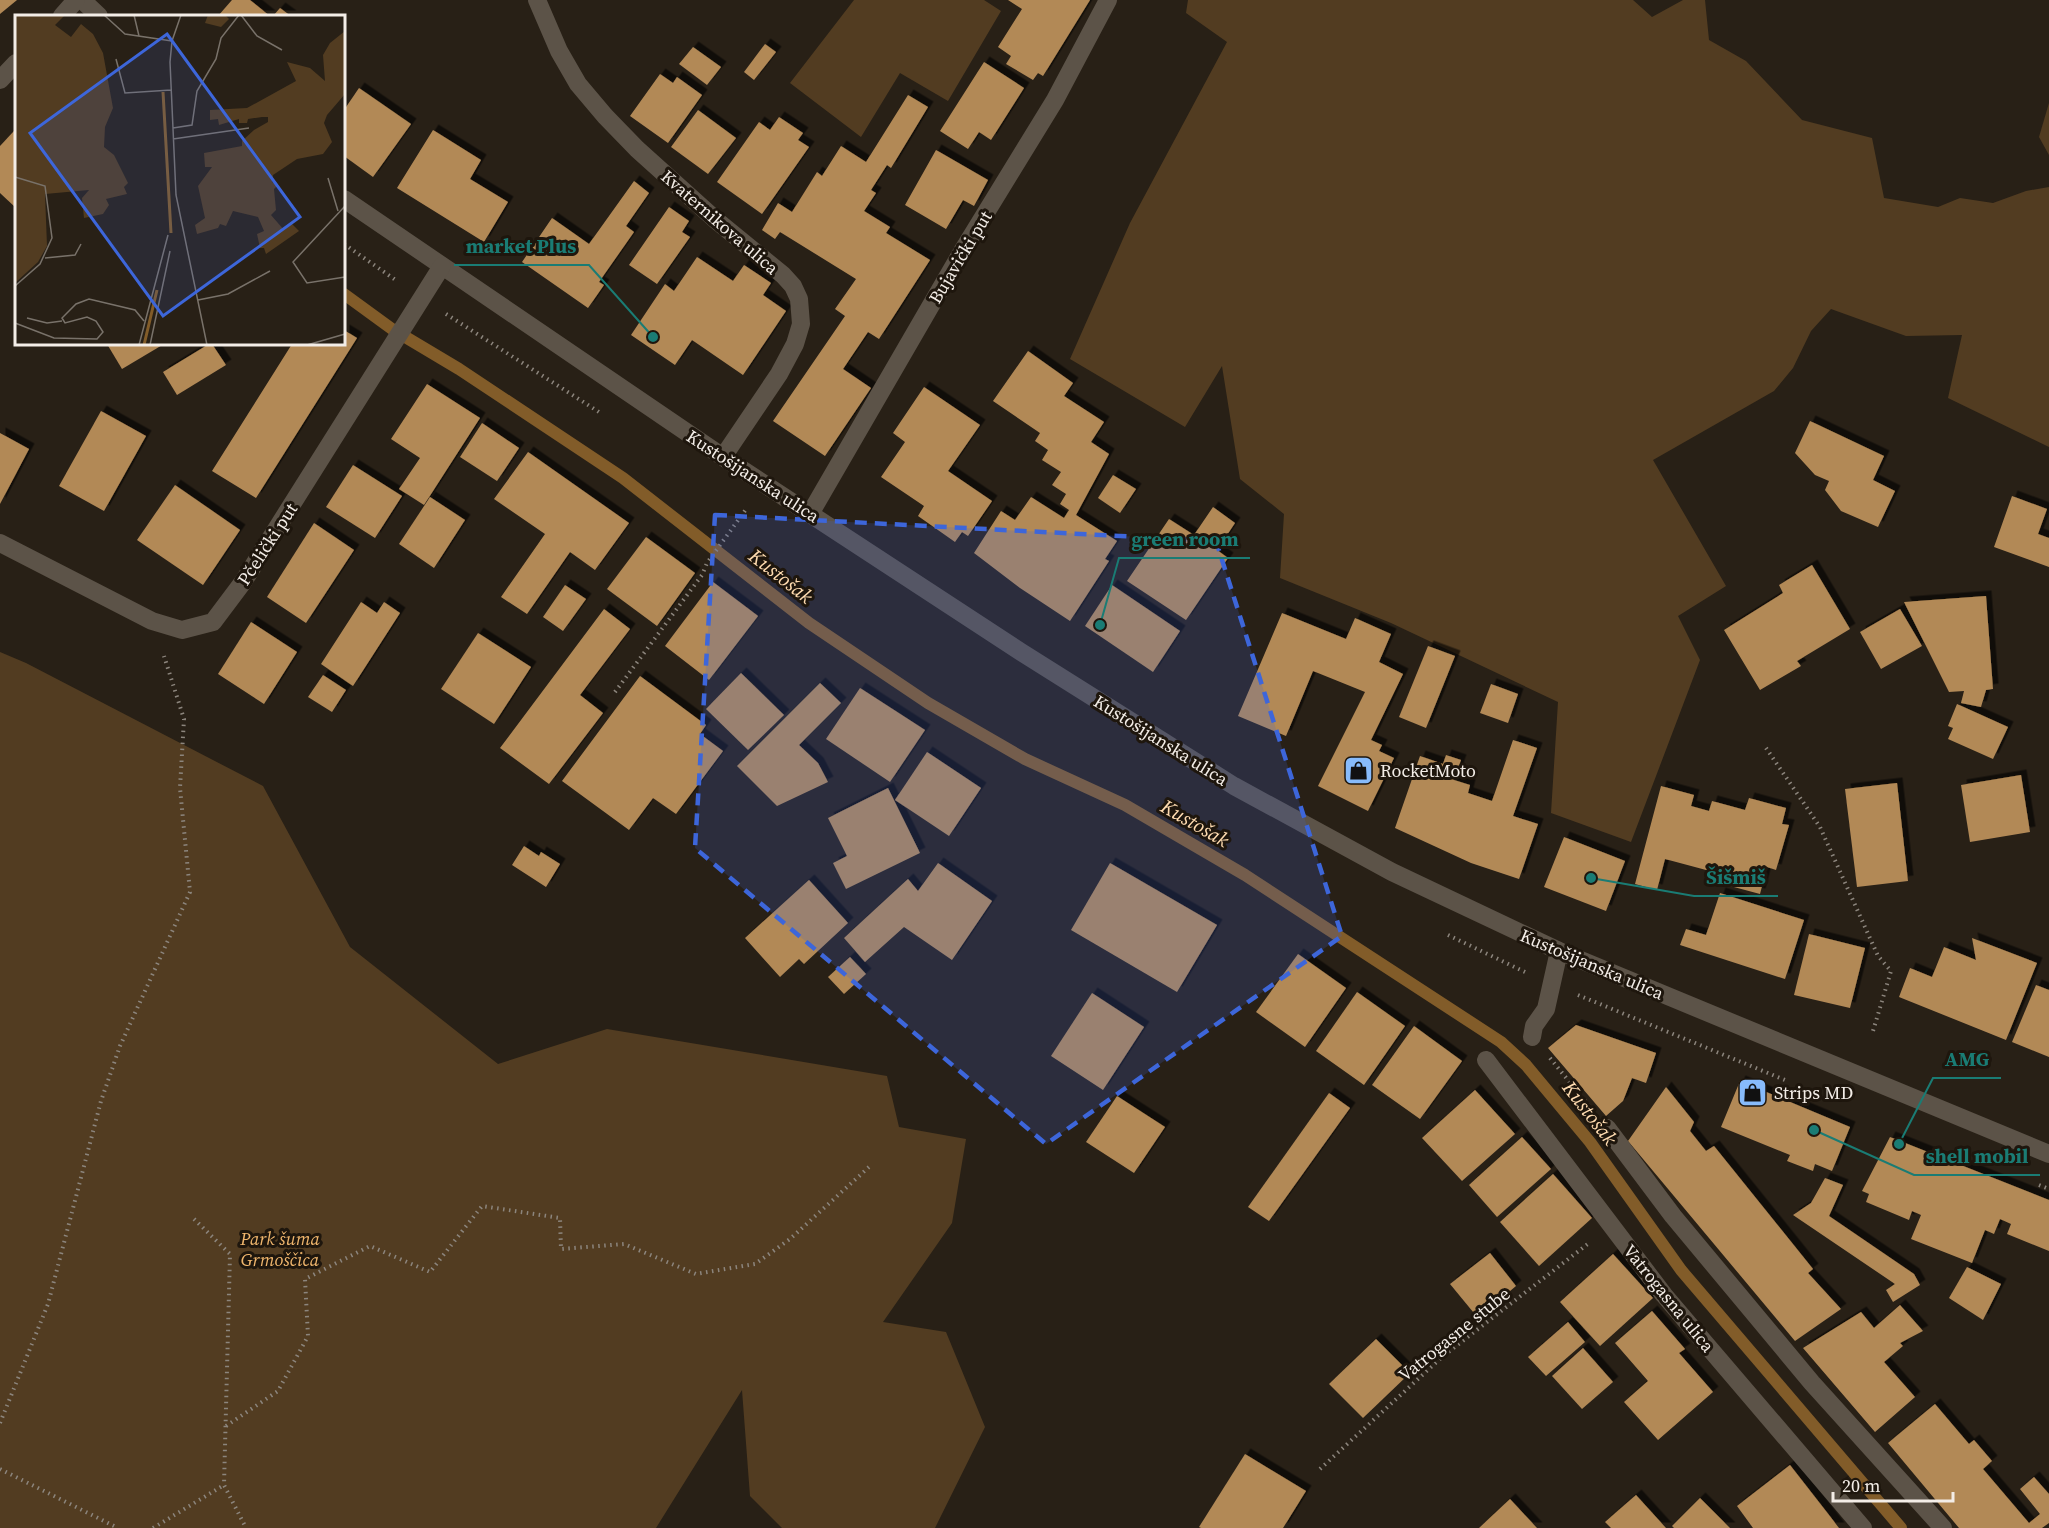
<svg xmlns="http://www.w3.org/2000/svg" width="2049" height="1528" font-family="'Source Serif 4',serif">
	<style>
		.green { fill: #523c21 }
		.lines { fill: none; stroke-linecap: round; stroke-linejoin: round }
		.stream { stroke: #825c29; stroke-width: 12 }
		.building { fill: #b28957; filter: url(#shadow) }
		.path { stroke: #8c857d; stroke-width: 4; stroke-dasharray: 1.5 4.5; stroke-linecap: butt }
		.minor { stroke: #5c5348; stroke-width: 18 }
		.marked { fill: #3d66da; fill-opacity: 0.2; stroke: #3d66da; stroke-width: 4.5; stroke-dasharray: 12 8; stroke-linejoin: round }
		.labels { text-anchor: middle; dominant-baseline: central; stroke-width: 6; stroke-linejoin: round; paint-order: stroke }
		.street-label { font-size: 18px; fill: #f3ede7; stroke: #1e160d }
		.poi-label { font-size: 18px; fill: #f3ede7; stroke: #1e160d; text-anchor: start }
		.park-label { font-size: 18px; font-style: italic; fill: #f0b66d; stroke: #1e160d }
		.water-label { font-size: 20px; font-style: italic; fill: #fedbb0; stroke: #1e160d }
		.inset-river { fill: none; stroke: #825c29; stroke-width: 3 }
		.inset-road { fill: none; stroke: #79726a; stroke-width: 1.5 }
		.view { fill: #3d66da; fill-opacity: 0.15; stroke: #3d66da; stroke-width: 3 }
		.inset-edge { fill: none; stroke: #f3ede7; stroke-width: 3 }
		.leader { fill: none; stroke: #1a7c74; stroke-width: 2 }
		.callout-dot { fill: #1a7c74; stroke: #1e160d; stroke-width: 2 }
		.callout-label { font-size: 20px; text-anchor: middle; font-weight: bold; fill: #1a7c74; stroke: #1e160d; stroke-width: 6; stroke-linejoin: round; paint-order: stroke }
	</style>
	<defs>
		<filter id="shadow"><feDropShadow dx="5.5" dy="-5.5" stdDeviation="0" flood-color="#0009"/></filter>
	</defs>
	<rect width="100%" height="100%" fill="#282016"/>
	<g class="green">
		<polygon points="854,0 984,0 1001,11 948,101 900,73 861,137 790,83"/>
		<polygon points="1188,0 1633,0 1652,17 1683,0 1705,0 1709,40 1746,61 1802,120 1872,138 1884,198 1938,207 1960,198 1993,203 2026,191 2049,187 2049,447 1948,398 1962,335 1906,336 1831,309 1811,331 1793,368 1774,391 1653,460 1726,586 1678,616 1700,660 1631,842 1551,813 1558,702 1391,623 1280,578 1284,514 1240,479 1222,366 1185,427 1070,359 1130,223 1227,42 1186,13"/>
		<polygon points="2049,103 2049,155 2039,137"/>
		<polygon points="0,652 26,663 263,786 350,947 498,1064 607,1029 887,1076 899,1127 966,1139 952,1223 883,1322 946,1332 985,1427 935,1528 782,1528 750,1496 742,1390 656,1528 0,1528"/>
	</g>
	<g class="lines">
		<polyline class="stream" points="344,294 392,329 459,369 623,478 809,623 928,703 1025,759 1125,805 1245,875 1501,1042 1526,1065 1590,1142 1681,1270 1901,1528"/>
	</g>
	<g class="building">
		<polygon points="0,0 17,0 0,14"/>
		<polygon points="232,0 250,0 270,16 218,16"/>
		<polygon points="1008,0 1090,0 1043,76 1038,73 1033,80 1006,64 1011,56 998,47 1022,9"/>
		<polygon points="280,8 291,16 273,16"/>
		<polygon points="765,44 776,52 754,80 744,72"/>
		<polygon points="693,47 721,67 707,85 679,64"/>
		<polygon points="984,62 1024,88 991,140 979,132 968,149 940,131"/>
		<polygon points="660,74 673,83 677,77 702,95 668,143 630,116"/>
		<polygon points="359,88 411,124 373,177 344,156 344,110"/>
		<polygon points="908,95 928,107 891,168 887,165 871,190 876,193 864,211 890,227 886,233 930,260 879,339 868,332 843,369 871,388 825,456 773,421 845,316 835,309 856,279 780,232 775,239 762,230 778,203 792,212 817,172 822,176 841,146 866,162"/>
		<polygon points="698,110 736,138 708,174 671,147"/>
		<polygon points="779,117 803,133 798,140 809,147 762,214 717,182 759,122 770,130"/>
		<polygon points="433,130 481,160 470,179 508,202 484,242 397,188"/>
		<polygon points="14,131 16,133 16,208 0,193 0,146"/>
		<polygon points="936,150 988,180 974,206 963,200 946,229 905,205"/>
		<polygon points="634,181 649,193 626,226 634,232 599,282 604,285 588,308 522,262 552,218 589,244"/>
		<polygon points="669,207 689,221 682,232 690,237 657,284 629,265"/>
		<polygon points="697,257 733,281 744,265 771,283 763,295 786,311 743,375 692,340 675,365 631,335 665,284 674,291"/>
		<polygon points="344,330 357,338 256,498 212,471 292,344 344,344"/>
		<polygon points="107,344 164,344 122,369"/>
		<polygon points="209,344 212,344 226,365 177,395 163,372"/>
		<polygon points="1028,351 1073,383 1064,396 1104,422 1091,442 1109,454 1076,515 1117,541 1105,559 1109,561 1070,621 1020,588 974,553 1001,511 1015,520 1031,497 1064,518 1069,510 1060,504 1066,494 1052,485 1061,472 1042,460 1048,450 1035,441 1040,433 993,401"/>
		<polygon points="427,384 480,418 424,505 399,489 420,458 391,439"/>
		<polygon points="924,387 980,425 948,471 992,501 968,536 962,532 955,542 918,516 924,506 881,477 905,442 893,433"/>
		<polygon points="101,411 146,436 104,511 59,486"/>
		<polygon points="1810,421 1884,456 1873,480 1895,491 1878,527 1841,511 1825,490 1829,481 1815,475 1795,453"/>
		<polygon points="482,423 519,448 497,481 460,457"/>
		<polygon points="0,433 29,449 0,504"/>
		<polygon points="528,452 629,523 595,570 570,552 527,614 501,597 545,534 494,499"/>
		<polygon points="353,465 402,496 375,538 326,507"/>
		<polygon points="1113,475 1136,489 1120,513 1098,498"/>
		<polygon points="175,485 240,530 203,585 137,540"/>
		<polygon points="2012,496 2047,509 2038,534 2049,538 2049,567 1994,547"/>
		<polygon points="430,497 465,520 434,568 399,544"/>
		<polygon points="1213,507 1235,523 1217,550 1228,558 1186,620 1127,581 1169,519 1194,535"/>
		<polygon points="314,523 354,550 306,623 267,597"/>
		<polygon points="646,537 695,573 657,626 607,589"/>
		<polygon points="1812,565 1850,629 1797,661 1801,666 1760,690 1724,630 1783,593 1779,585"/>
		<polygon points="713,582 758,616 709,680 665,646"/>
		<polygon points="565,585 586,599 563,631 543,617"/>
		<polygon points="1112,585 1180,631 1153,672 1085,626"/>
		<polygon points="1986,596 1993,689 1986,690 1981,707 1961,703 1964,691 1949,692 1904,602"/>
		<polygon points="361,602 377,613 384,602 400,613 353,686 321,664"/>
		<polygon points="604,609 630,629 580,695 603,713 549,784 500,748"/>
		<polygon points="1900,609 1922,646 1881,669 1860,632"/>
		<polygon points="1282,613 1346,639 1355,618 1391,634 1379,662 1403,674 1371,740 1382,745 1379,751 1394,758 1368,811 1318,786 1365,692 1313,671 1286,736 1238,716"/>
		<polygon points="251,622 297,652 264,704 218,674"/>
		<polygon points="478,633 531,667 494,724 441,689"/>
		<polygon points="1428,646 1455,656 1426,728 1399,717"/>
		<polygon points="741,673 784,715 748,750 706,709"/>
		<polygon points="323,675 346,690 332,712 308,697"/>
		<polygon points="640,676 706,725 700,734 723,751 676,814 653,798 629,830 562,781"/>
		<polygon points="820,683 841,703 799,745 818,763 828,782 777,806 737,766"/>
		<polygon points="1491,684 1518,694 1508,723 1480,713"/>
		<polygon points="860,688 925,730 890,782 826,739"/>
		<polygon points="1957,704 2008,727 1993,759 1948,739 1953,728 1948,726"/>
		<polygon points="1513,740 1537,748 1513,816 1538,824 1519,879 1471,863 1395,828 1420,756 1443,764 1446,755 1461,760 1454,780 1470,785 1468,793 1492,801"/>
		<polygon points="927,752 981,788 949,836 895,800"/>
		<polygon points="2021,775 2030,832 1970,842 1961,785"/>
		<polygon points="1897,783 1908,881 1857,887 1845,789"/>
		<polygon points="1661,786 1694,795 1691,806 1709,811 1712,801 1745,810 1749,798 1786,808 1782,824 1789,825 1776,870 1767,867 1760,894 1719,883 1721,874 1665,859 1657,890 1635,884"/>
		<polygon points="888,788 920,853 846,889 833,863 847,856 828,818"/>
		<polygon points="1564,837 1625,861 1606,911 1544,887"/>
		<polygon points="524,846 539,856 541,852 560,864 546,887 512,865"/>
		<polygon points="938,863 992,901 952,960 904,927 865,962 844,938 908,879 918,891"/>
		<polygon points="1110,863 1217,925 1177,992 1071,930"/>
		<polygon points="809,880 848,923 804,964 799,959 780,977 745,938"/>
		<polygon points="1720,893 1804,920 1785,979 1680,945 1686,929 1706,935"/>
		<polygon points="1809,934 1865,948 1850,1008 1794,995"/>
		<polygon points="1972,938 2037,963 2006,1040 1899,997 1910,968 1932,977 1944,947 1976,960"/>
		<polygon points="1298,954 1346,988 1305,1047 1256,1012"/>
		<polygon points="850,957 866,974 844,994 828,977"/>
		<polygon points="2036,985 2049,990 2049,1057 2012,1042"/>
		<polygon points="1357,992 1405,1026 1364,1085 1316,1051"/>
		<polygon points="1092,993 1144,1027 1103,1090 1051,1056"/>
		<polygon points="1576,1025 1656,1053 1646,1083 1632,1078 1623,1101 1606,1116 1548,1048"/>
		<polygon points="1414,1026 1462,1061 1420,1119 1372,1085"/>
		<polygon points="1740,1081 1850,1127 1832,1171 1815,1164 1813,1171 1787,1161 1790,1155 1721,1127"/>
		<polygon points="1666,1087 1694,1122 1690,1131 1706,1151 1714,1146 1813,1269 1808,1273 1841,1309 1795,1341 1628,1141"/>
		<polygon points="1475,1090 1515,1134 1462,1181 1422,1138"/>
		<polygon points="1329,1093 1350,1108 1269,1221 1248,1207"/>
		<polygon points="1117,1096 1165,1127 1134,1173 1086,1142"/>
		<polygon points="1522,1137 1551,1169 1497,1217 1469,1185"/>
		<polygon points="1890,1137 2049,1200 2049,1251 2007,1234 2011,1224 2000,1219 1994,1234 1985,1230 1972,1263 1911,1239 1921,1215 1912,1211 1909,1220 1866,1202 1869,1194 1862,1191"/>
		<polygon points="1553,1174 1592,1218 1539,1266 1500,1222"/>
		<polygon points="1825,1178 1843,1185 1829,1216 1914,1274 1920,1285 1893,1302 1886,1290 1895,1284 1793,1215 1811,1203"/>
		<polygon points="1490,1253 1516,1286 1478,1318 1450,1284"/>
		<polygon points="1613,1254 1653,1298 1600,1346 1560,1302"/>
		<polygon points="1967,1267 2001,1284 1983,1320 1949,1298"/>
		<polygon points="1900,1305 1923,1331 1900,1343 1903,1346 1884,1362 1915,1397 1875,1432 1803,1348 1861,1312 1874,1328"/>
		<polygon points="1652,1311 1685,1349 1679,1353 1713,1392 1658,1440 1624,1402 1648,1381 1615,1343"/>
		<polygon points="1568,1322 1585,1342 1546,1376 1528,1357"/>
		<polygon points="1376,1339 1410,1373 1363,1418 1329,1384"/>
		<polygon points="1583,1348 1613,1382 1582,1409 1552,1376"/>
		<polygon points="1935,1404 1969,1444 1974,1440 1992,1461 1983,1469 2029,1523 2040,1514 2020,1489 2034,1477 2049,1494 2049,1523 2042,1528 1959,1528 1888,1443"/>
		<polygon points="1245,1454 1306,1491 1283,1528 1201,1528 1199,1527"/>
		<polygon points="1790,1465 1829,1515 1839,1528 1753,1528 1737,1506"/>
		<polygon points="1636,1495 1666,1528 1611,1528 1605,1522"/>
		<polygon points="1700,1498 1730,1528 1674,1528 1672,1526"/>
		<polygon points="1510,1499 1537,1528 1479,1528"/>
	</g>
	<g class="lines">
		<g class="path">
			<polyline points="139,16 140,16"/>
			<polyline points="344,244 397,281"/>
			<polyline points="446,314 599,412"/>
			<polyline points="615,692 702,575 707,563 747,508"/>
			<polyline points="1766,748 1820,827 1878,956 1891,971 1873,1031"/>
			<polyline points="1448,935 1525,972"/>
			<polyline points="1578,995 1785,1080"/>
			<polyline points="1550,1058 1589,1106"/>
			<polyline points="2039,1185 2049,1189"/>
			<polyline points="194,1219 230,1254 224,1485 246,1528"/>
			<polyline points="0,1423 48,1304 101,1101 120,1046 190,892 180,788 184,719 164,656"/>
			<polyline points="226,1426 278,1391 308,1336 305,1279 370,1246 430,1272 482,1206 560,1218 561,1249 624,1244 696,1274 755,1264 790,1239 869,1167"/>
			<polyline points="0,1469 118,1528"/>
			<polyline points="1320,1469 1442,1357 1589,1243"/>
			<polyline points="153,1528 224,1485"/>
		</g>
		<g class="minor">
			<polyline points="82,0 99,16"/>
			<polyline points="537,0 559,51 578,84 605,116 637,149 717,221 783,275 793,286 799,299 801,324 795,344 779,374 723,457"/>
			<polyline points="62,16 76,0"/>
			<polyline points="0,80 16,63"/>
			<polyline points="344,199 723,457 1021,652 1234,786 1392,872 1559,951 2049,1154"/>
			<polyline points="810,514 963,250 1055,100 1108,0"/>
			<polyline points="0,543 152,621 182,630 213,622 243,582 442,266"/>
			<polyline points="1532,1037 1534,1026 1546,1009 1559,951"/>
			<polyline points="1486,1060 1664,1295 1863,1528"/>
			<polyline points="1607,1128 1673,1216 1812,1383 1943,1528"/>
		</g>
	</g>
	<path class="marked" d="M715 515 1216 541 1342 936 1046 1144 695 848Z"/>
	<defs>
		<symbol id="shop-square" viewBox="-11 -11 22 22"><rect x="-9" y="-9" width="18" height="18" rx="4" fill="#87bbfb" stroke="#1e160d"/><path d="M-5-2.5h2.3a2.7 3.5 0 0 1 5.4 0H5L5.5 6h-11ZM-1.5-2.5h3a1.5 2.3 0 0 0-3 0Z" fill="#111"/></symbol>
	</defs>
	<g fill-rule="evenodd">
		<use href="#shop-square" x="1342" y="754" width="33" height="33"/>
		<use href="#shop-square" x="1736" y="1076" width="33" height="33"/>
	</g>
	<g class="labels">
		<g class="street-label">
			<text transform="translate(720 222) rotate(41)">Kvaternikova ulica</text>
			<text transform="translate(960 257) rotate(-59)">Bujavički put</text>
			<text transform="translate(753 476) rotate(33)">Kustošijanska ulica</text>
			<text transform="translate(267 544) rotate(-57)">Pčelički put</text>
			<text transform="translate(1161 740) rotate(32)">Kustošijanska ulica</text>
			<text transform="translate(1592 964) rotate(23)">Kustošijanska ulica</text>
			<text transform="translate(1669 1298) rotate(51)">Vatrogasna ulica</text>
			<text transform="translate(1454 1334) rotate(-39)">Vatrogasne stube</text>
		</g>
		<g class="poi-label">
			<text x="1380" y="770">RocketMoto</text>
			<text x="1774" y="1092">Strips MD</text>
		</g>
		<g class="park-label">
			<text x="280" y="1238">Park šuma<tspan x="280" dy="21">Grmoščica</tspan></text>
		</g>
		<g class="water-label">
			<text transform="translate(781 576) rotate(38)">Kustošak</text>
			<text transform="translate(1195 823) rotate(30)">Kustošak</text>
			<text transform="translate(1590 1113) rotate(52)">Kustošak</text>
		</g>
	</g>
	<g transform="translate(15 15)">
		<rect width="330" height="330" fill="#282016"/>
		<path d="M0 0H50L40 10 56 22 66 9 78 19 88 38 98 93 90 112 89 132 99 140 113 168 109 172 112 179 91 184 94 190 88 199 69 203 67 183 74 175 30 179 32 231 23 247 0 268ZM193 0H210L214 4 206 12 190 8ZM330 16V79L312 100 309 108 317 127 308 139 282 144 258 160 257 167 263 170 259 174 261 195 256 200 269 215 276 208 284 216 251 239 249 233H245L242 219 249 216 243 202 218 196 211 211 205 209 203 213 182 219 180 210 190 203 183 171 197 152H190L189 138 227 131V126L239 115 253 107V102H247L233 104 232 108H224V104L204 110 203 104 195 105V95L232 93 281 66 272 47 295 53 310 66 308 40 315 28Z" fill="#523c21"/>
		<path class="inset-river" d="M148 77 156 218M129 330 142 275"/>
		<path class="inset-road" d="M89 0 110 19 157 26M119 0 124 21M166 0 157 26 155 47 161 180 192 330M226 0 242 21 267 35M101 44 110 78 156 75M158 113 177 110 182 76 201 44 206 23 224 0M158 124 234 113M0 162 30 171 37 223 25 249 0 271M313 163 323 196M330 191 278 247 292 268 330 262M30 243 60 240 66 229M183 285 213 279 255 256M12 303 32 308 47 306M0 308 39 323 82 324 88 317 81 306 72 302 50 308 47 303 61 289 74 284 120 295 129 306M124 330 153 220M135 330 155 236M292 330 330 319"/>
		<path class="view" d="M152 19 285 202 148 301 15 118Z"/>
		<rect width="330" height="330" class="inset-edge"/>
	</g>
	<path class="leader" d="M653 337L589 265H454M1100 625L1119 558H1250M1591 878L1694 896H1778M1899 1144L1933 1078H2001M1814 1130L1914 1175H2040"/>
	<g class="callout-dot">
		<circle cx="653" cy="337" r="6"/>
		<circle cx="1100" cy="625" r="6"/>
		<circle cx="1591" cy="878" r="6"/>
		<circle cx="1899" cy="1144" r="6"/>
		<circle cx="1814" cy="1130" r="6"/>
	</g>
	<g class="callout-label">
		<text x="521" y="253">market Plus</text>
		<text x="1185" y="546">green room</text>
		<text x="1736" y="884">Šišmiš</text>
		<text x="1967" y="1066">AMG</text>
		<text x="1977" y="1163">shell mobil</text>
	</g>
	<path d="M1833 1492v9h120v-9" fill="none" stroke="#f3ede7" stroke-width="3"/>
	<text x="1842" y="1492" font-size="18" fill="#f3ede7" stroke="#1e160d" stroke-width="4.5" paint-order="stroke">20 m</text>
</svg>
